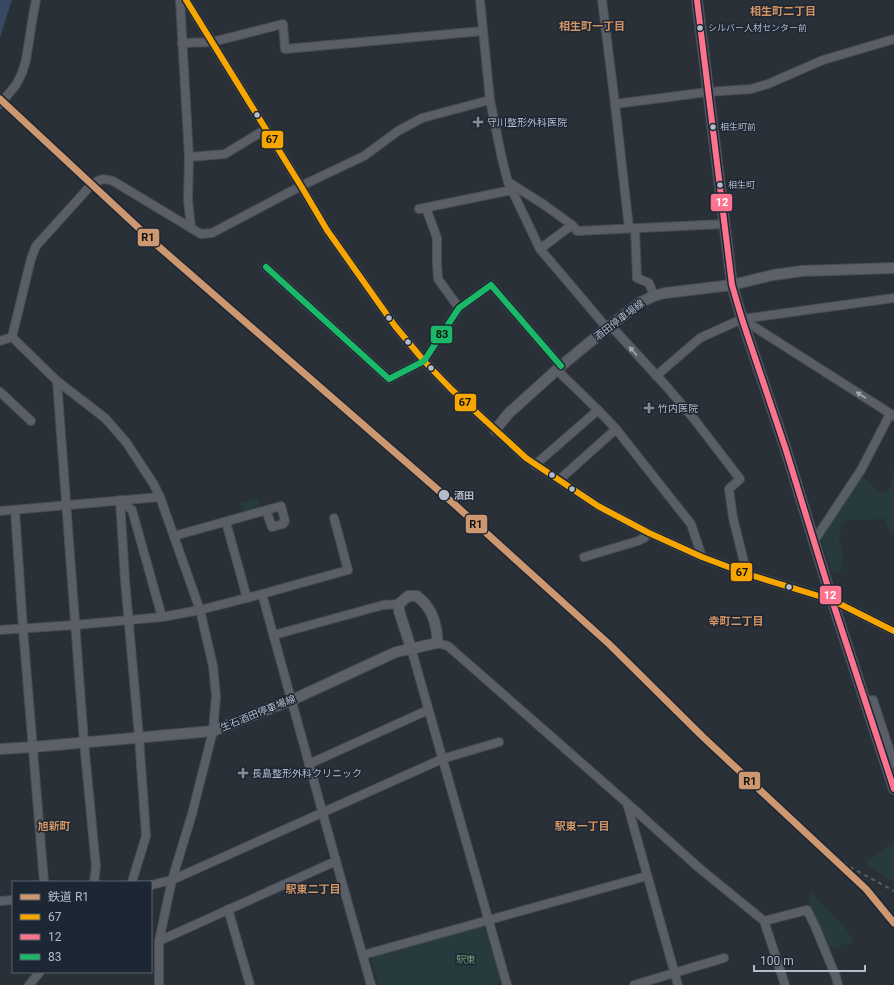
<svg xmlns="http://www.w3.org/2000/svg" width="894" height="985" font-family="Roboto,'Noto Sans JP',sans-serif">
	<style>
		.green { fill: #273a3e }
		.water { fill: #384963 }
		.lines { fill: none; stroke-linecap: round; stroke-linejoin: round }
		.minor-casing { stroke: #484c53; stroke-width: 10 }
		.major-casing { stroke: #484c55; stroke-width: 12 }
		.minor { stroke: #5a5e66; stroke-width: 8 }
		.major { stroke: #5c6168; stroke-width: 10 }
		.rail { stroke: #595d64; stroke-width: 2; stroke-dasharray: 4 4; stroke-linecap: butt }
		.bus-1-casing { stroke: #1d2633; stroke-width: 9 }
		.bus-2-casing { stroke: #1d2633; stroke-width: 9 }
		.bus-3-casing { stroke: #1d2633; stroke-width: 9 }
		.bus-1 { stroke: #f7a600; stroke-width: 6 }
		.bus-2 { stroke: #fc738d; stroke-width: 6 }
		.bus-3 { stroke: #1ab867; stroke-width: 6 }
		.rail-1-casing { stroke: #1d2633; stroke-width: 10 }
		.rail-1 { stroke: #cd976f; stroke-width: 7 }
		.oneway { fill: #a2a9b5 }
		.bus-dot { fill: #b4bcc9; stroke: #1d2633; stroke-width: 1.5 }
		.poi-dot { fill: #848b96; stroke: #1d2633; stroke-width: 1.5 }
		.labels { text-anchor: middle; dominant-baseline: central; stroke-width: 3; stroke-linejoin: round; paint-order: stroke }
		.bus-label { font-size: 9px; fill: #b4bcc9; stroke: #1d2633; text-anchor: start }
		.poi-label { font-size: 10px; fill: #b4bcc9; stroke: #1d2633; text-anchor: start }
		.street-label { font-size: 10px; fill: #b4bcc9; stroke: #1d2633 }
		.stop-label { font-size: 10px; font-weight: bold; fill: #b4bcc9; stroke: #1d2633; text-anchor: start }
		.park-label { font-size: 10px; fill: #6b9a76; stroke: #1d2633 }
		.neighbourhood-label { font-size: 11px; font-weight: bold; fill: #d59563; stroke: #1d2633 }
		.line-badge { stroke: #1d2633; stroke-width: 1.5 }
		.badge-label { font-size: 11px; text-anchor: middle; font-weight: bold; fill: #fff }
		.pale-badge-label { font-size: 11px; text-anchor: middle; font-weight: bold; fill: #111 }
	</style>
	<rect width="100%" height="100%" fill="#2a3038"/>
	<g class="green">
		<path d="M894 470V533H890L884 518C878 519 872 520 867 520 854 520 853 517 841 523L839 539 843 556 841 569 838 572 832 571 823 546 822 538 861 475 880 493 888 492Z"/>
		<polygon points="258,497 261,507 242,512 240,503"/>
		<polygon points="894,842 894,882 865,863"/>
		<polygon points="812,893 830,912 846,929 853,942 827,950 809,906 811,905 809,895"/>
		<polygon points="484,926 502,981 491,985 378,985 371,958"/>
	</g>
	<polygon class="water" points="0,0 12,0 8,12 0,38"/>
	<g class="lines">
		<defs>
			<g id="minor">
				<polyline points="180,0 189,157 188,200 191,228"/>
				<polyline points="186,0 301,186 327,230 395,326 424,361 451,389 526,458 598,506 649,533 702,557 747,574 832,600 894,631"/>
				<polyline points="480,0 490,100 502,159 508,182 540,249 607,328"/>
				<polyline points="602,0 615,104 629,228"/>
				<polyline points="182,43 212,42 283,24 285,49 483,31"/>
				<polyline points="0,104 16,85 22,73 26,60 33,16 36,0"/>
				<polyline points="615,104 708,92 751,89 768,84 823,60 894,39"/>
				<polyline points="189,157 225,154 266,129"/>
				<polyline points="508,182 543,204 572,225"/>
				<polyline points="426,208 437,238 437,263 438,279 459,308"/>
				<polyline points="419,209 512,190"/>
				<polyline points="635,228 637,278 649,283 654,296"/>
				<polyline points="540,249 572,225 577,231 724,224"/>
				<polyline points="266,267 389,379 424,361 459,308 491,285 561,366"/>
				<polyline points="742,319 894,416"/>
				<polyline points="610,325 667,387 694,419 740,479 729,489 733,518 747,574"/>
				<polyline points="12,337 57,381 105,418 126,442 153,483 160,497 200,610 213,666 216,696 213,731 192,814 172,880 159,941 159,985"/>
				<path d="M12 337 31 259 36 246 92 184C101 179 103 178 113 181L201 234 212 233 301 186 364 156 398 131 422 118 490 100"/>
				<polyline points="0,341 12,337"/>
				<polyline points="557,370 598,410 616,429 691,524 702,557"/>
				<polyline points="656,376 700,338 742,319 894,298"/>
				<polyline points="57,381 84,742 96,867 94,882"/>
				<polyline points="0,392 31,421"/>
				<polyline points="535,465 598,410"/>
				<polyline points="559,480 616,429"/>
				<polyline points="15,510 23,629 44,882"/>
				<polyline points="0,511 160,497"/>
				<polyline points="226,522 247,598"/>
				<polyline points="174,536 281,506 285,521 283,524 272,527 267,513 264,511"/>
				<polyline points="814,541 861,470 890,414"/>
				<polyline points="584,557 638,541 644,538 649,533"/>
				<polyline points="262,594 348,570 334,518"/>
				<polyline points="0,630 75,625 162,617 200,610 262,594 336,861 371,985"/>
				<polyline points="274,635 383,605 399,604"/>
				<polyline points="437,643 448,646 627,803 698,867 764,921 770,939 785,985"/>
				<polyline points="411,648 507,985"/>
				<polyline points="865,701 873,700 894,764"/>
				<polyline points="309,764 428,710"/>
				<polyline points="627,803 678,985"/>
				<polyline points="132,882 146,836 139,737 125,580 120,500 132,510 162,617"/>
				<polyline points="151,885 172,880 442,759 499,742"/>
				<polyline points="0,901 13,900"/>
				<polyline points="228,909 250,985"/>
				<polyline points="764,921 807,910 815,926 836,977 838,985"/>
				<polyline points="159,941 336,861"/>
				<polyline points="363,955 647,876"/>
				<polyline points="29,985 40,972"/>
				<polyline points="634,985 724,958"/>
			</g>
			<g id="major">
				<polyline points="697,0 732,285 742,319 786,450 832,600 894,789"/>
				<polyline points="495,430 509,413 561,366 607,328 641,302 654,296 665,293 732,285 773,275 802,271 894,268"/>
				<path d="M0 749 33 747 213 731 292 700 396 652 437 643C438 630 434 615 426 605 424 602 420 599 417 596H408L399 604V611L411 648"/>
			</g>
		</defs>
		<use href="#minor" class="minor-casing"/>
		<use href="#major" class="major-casing"/>
		<use href="#minor" class="minor"/>
		<use href="#major" class="major"/>
		<polyline class="rail" points="812,838 850,867 894,891"/>
		<defs>
			<polyline id="bus-1" points="186,0 301,186 327,230 395,326 424,361 451,389 526,458 598,506 649,533 702,557 747,574 832,600 894,631"/>
			<polyline id="bus-2" points="697,0 732,285 742,319 786,450 832,600 894,789"/>
			<polyline id="bus-3" points="266,267 389,379 424,361 459,308 491,285 561,366"/>
		</defs>
		<use href="#bus-1" class="bus-1-casing"/>
		<use href="#bus-2" class="bus-2-casing"/>
		<use href="#bus-3" class="bus-3-casing"/>
		<use href="#bus-1" class="bus-1"/>
		<use href="#bus-2" class="bus-2"/>
		<use href="#bus-3" class="bus-3"/>
		<defs>
			<polyline id="rail-1" points="0,99 158,246 453,503 609,644 703,737 866,889 894,923"/>
		</defs>
		<use href="#rail-1" class="rail-1-casing"/>
		<use href="#rail-1" class="rail-1"/>
	</g>
	<defs><path id="oneway-solid" d="M-6-.8H1V-3.2L6.5 0L1 3.2V.8H-6Z"/></defs>
	<g class="oneway">
		<use href="#oneway-solid" transform="translate(633 351) rotate(-132)"/>
		<use href="#oneway-solid" transform="translate(861 395) rotate(-147)"/>
	</g>
	<g class="bus-dot">
		<circle cx="700" cy="28" r="3.5"/>
		<circle cx="257" cy="115" r="3.5"/>
		<circle cx="713" cy="127" r="3.5"/>
		<circle cx="720" cy="185" r="3.5"/>
		<circle cx="389" cy="318" r="3.5"/>
		<circle cx="408" cy="342" r="3.5"/>
		<circle cx="431" cy="368" r="3.5"/>
		<circle cx="552" cy="475" r="3.5"/>
		<circle cx="572" cy="489" r="3.5"/>
		<circle cx="444" cy="495" r="6"/>
		<circle cx="789" cy="587" r="3.5"/>
	</g>
	<g class="poi-dot">
		<path d="M476 116h4v4h4v4h-4v4h-4v-4h-4v-4h4z"/>
		<path d="M647 402h4v4h4v4h-4v4h-4v-4h-4v-4h4z"/>
		<path d="M241 767h4v4h4v4h-4v4h-4v-4h-4v-4h4z"/>
	</g>
	<g class="labels">
		<g class="bus-label">
			<text x="708" y="28">シルバー人材センター前</text>
			<text x="720" y="127">相生町前</text>
			<text x="728" y="185">相生町</text>
		</g>
		<g class="poi-label">
			<text x="487" y="122">守川整形外科医院</text>
			<text x="658" y="408">竹内医院</text>
			<text x="252" y="773">長島整形外科クリニック</text>
		</g>
		<g class="street-label">
			<text transform="translate(619 320) rotate(-37)">酒田停車場線</text>
			<text transform="translate(258 713) rotate(-22)">生石酒田停車場線</text>
		</g>
		<g class="stop-label">
			<text x="454" y="495">酒田</text>
		</g>
		<g class="park-label">
			<text x="466" y="959">駅東</text>
		</g>
		<g class="neighbourhood-label">
			<text x="783" y="11">相生町二丁目</text>
			<text x="592" y="26">相生町一丁目</text>
			<text x="736" y="621">幸町二丁目</text>
			<text x="54" y="826">旭新町</text>
			<text x="582" y="826">駅東一丁目</text>
			<text x="313" y="889">駅東二丁目</text>
		</g>
	</g>
	<g class="line-badge">
		<rect x="261" y="130" width="23" height="19" rx="4" fill="#f7a600"/>
		<rect x="710" y="193" width="23" height="19" rx="4" fill="#fc738d"/>
		<rect x="137" y="228" width="23" height="19" rx="4" fill="#cd976f"/>
		<rect x="430" y="325" width="23" height="19" rx="4" fill="#1ab867"/>
		<rect x="454" y="393" width="23" height="19" rx="4" fill="#f7a600"/>
		<rect x="465" y="514" width="23" height="20" rx="4" fill="#cd976f"/>
		<rect x="730" y="562" width="23" height="20" rx="4" fill="#f7a600"/>
		<rect x="819" y="585" width="23" height="20" rx="4" fill="#fc738d"/>
		<rect x="738" y="771" width="23" height="19" rx="4" fill="#cd976f"/>
	</g>
	<g class="badge-label">
		<text x="722" y="206">12</text>
		<text x="830" y="599">12</text>
	</g>
	<g class="pale-badge-label">
		<text x="272" y="143">67</text>
		<text x="148" y="241">R1</text>
		<text x="442" y="338">83</text>
		<text x="465" y="406">67</text>
		<text x="476" y="528">R1</text>
		<text x="742" y="576">67</text>
		<text x="750" y="785">R1</text>
	</g>
	<rect x="12" y="881" width="140" height="92" fill="#1d2633" stroke="#59626f"/>
	<rect x="20" y="894" width="20" height="6" fill="#cd976f" stroke="#59626f"/>
	<text x="48" y="901" font-size="12" fill="#b4bcc9">鉄道 R1</text>
	<rect x="20" y="914" width="20" height="6" fill="#f7a600" stroke="#59626f"/>
	<text x="48" y="921" font-size="12" fill="#b4bcc9">67</text>
	<rect x="20" y="934" width="20" height="6" fill="#fc738d" stroke="#59626f"/>
	<text x="48" y="941" font-size="12" fill="#b4bcc9">12</text>
	<rect x="20" y="954" width="20" height="6" fill="#1ab867" stroke="#59626f"/>
	<text x="48" y="961" font-size="12" fill="#b4bcc9">83</text>
	<path d="M754 965v6h111v-6" fill="none" stroke="#b4bcc9" stroke-width="2"/>
	<text x="760" y="965" font-size="12" fill="#b4bcc9" stroke="#1d2633" stroke-width="3" paint-order="stroke">100 m</text>
</svg>
